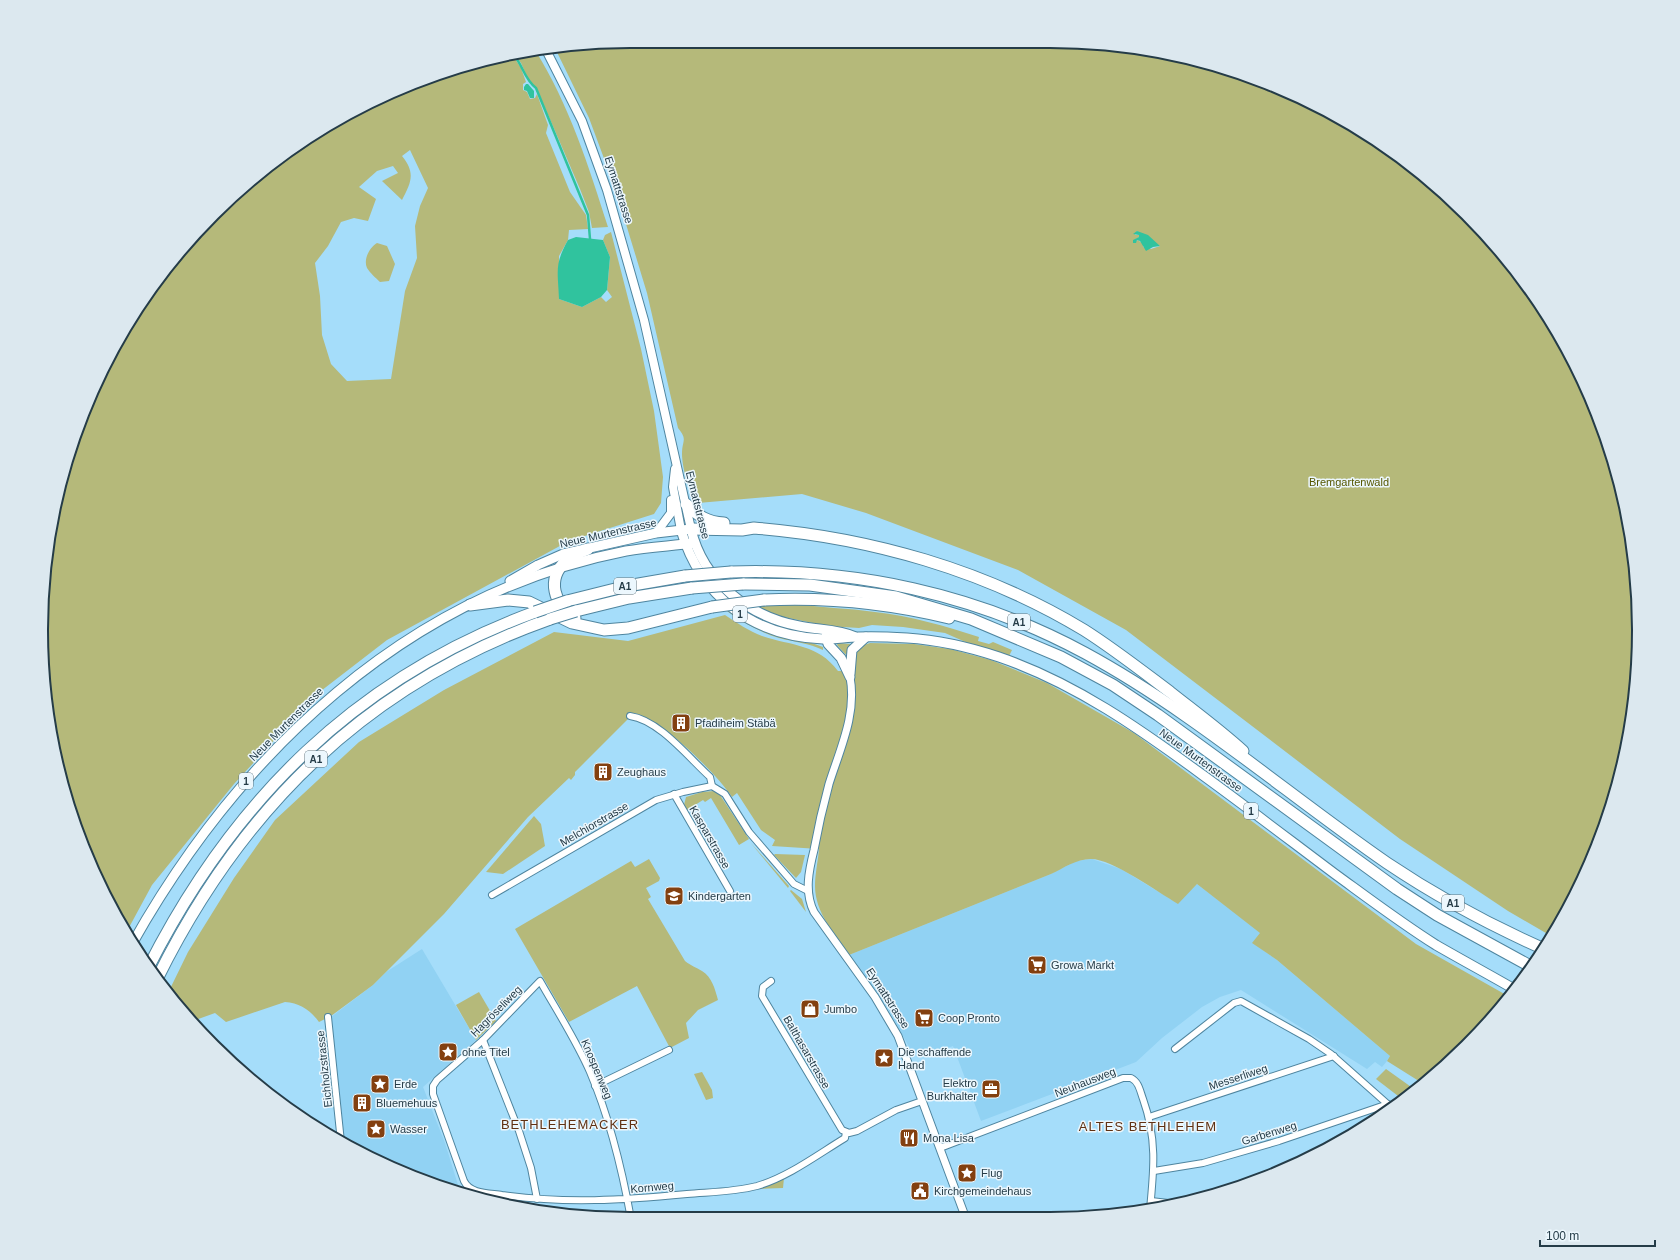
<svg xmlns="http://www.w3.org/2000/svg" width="1680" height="1260" font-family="Helvetica,sans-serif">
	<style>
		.built { fill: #91d2f3 }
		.green { fill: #b5b97a; fill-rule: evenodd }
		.water { fill: #30c39e }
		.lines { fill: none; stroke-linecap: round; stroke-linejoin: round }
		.stream { stroke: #30c39e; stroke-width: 2.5 }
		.minor-casing { stroke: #4f859f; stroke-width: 8 }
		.tertiary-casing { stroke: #4f859f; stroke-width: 9 }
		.secondary-casing { stroke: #4f859f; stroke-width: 10 }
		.primary-casing { stroke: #4f859f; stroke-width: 11 }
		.motorway-casing { stroke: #4f859f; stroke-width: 13 }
		.minor { stroke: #fff; stroke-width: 6 }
		.tertiary { stroke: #fff; stroke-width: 7 }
		.secondary { stroke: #fff; stroke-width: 8 }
		.primary { stroke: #fff; stroke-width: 9 }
		.motorway { stroke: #fff; stroke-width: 11 }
		.motorway-bridge-casing { stroke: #4f859f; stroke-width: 13; stroke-linecap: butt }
		.motorway-bridge { stroke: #fff; stroke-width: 11 }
		.labels { text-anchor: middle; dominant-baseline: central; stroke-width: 3; stroke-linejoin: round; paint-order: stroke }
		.shield { fill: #ecf7fd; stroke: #61747e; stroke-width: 1 }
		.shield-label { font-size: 10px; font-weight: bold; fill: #253c48 }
		.street-label { font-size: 11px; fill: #253c48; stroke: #ecf7fd }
		.park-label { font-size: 11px; fill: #565700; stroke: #ecf7fd }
		.poi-label { font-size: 11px; fill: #253c48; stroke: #ecf7fd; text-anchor: start }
		.quarter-label { font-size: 13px; letter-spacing: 1px; fill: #603112; stroke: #ecf7fd }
		.rim { fill: none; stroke: #253c48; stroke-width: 2 }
	</style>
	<rect width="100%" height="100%" fill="#a5ddfa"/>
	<g class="built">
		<polygon points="1092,859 1121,869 1177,903 1197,884 1261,933 1253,943 1277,960 1390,1056 1387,1061 1382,1067 1375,1062 1367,1069 1241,990 1220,997 1202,1007 1162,1038 1136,1062 981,1121 953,1046 923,1057 913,1054 888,1009 849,955 1051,874 1076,861"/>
		<polygon points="422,949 476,1040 423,1087 445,1143 458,1185 464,1193 441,1188 344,1144 331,1017 373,985 386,972"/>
	</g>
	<g class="green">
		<path d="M1088 42 1203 61 1310 102 1377 140 1466 213 1540 303 1594 404 1628 515 1639 630 1628 745 1594 855 1551 936 1508 911 1400 839 1126 630 1018 570 866 513 802 494 698 503C689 496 682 466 682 454 682 440 688 440 678 428L647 293 615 188 589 118 554 46ZM1137 231 1160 246 1151 249 1143 247V244L1138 240 1133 243V241L1139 237V235H1135Z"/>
		<path d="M535 50C569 104 589 167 608 227L592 228 589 212 580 189 537 89 529 81 521 63 514 54Z"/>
		<path d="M512 54 521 68 526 82 523 84V90L527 92 530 99 535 98 537 94 548 125 546 133 570 192 586 215 588 229 569 230 568 240 559 256V299L582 307 601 297 606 302 612 297 607 290 610 257 603 240 605 235 611 232 641 349 654 411 663 477 661 503 654 514 569 541 387 640 317 694 234 784 152 885 126 933C92 874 66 811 52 745 12 543 85 323 241 188 255 175 272 165 287 155 302 144 317 132 333 122 344 115 357 110 368 104 414 81 462 64 512 54ZM410 150 428 188 420 206 415 226 417 258 405 291 391 379 347 381 331 364 322 335 320 296 315 263 328 246 341 222 354 218 368 221 376 199 359 187 377 171 393 166 398 173 382 181 402 200C411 183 416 173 402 156Z"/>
		<path d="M377 243 387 246 395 264 389 281 380 282C376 278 370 273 367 268 363 259 370 247 377 243Z"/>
		<path d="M793 603C820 608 848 608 875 612 911 616 945 626 979 637L978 641 989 644 993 642 1012 650 1009 656 970 644 945 633 903 627 872 625 859 628 827 626 774 615 755 606Z"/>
		<path d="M726 608 806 641 823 647V650C809 643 794 642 779 638 759 632 740 621 724 609Z"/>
		<path d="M725 615C737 623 749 631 762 636 792 646 818 644 838 671H855L856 650 861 646 870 643 914 644 950 649 991 660 1047 683 1134 733 1416 944 1508 996 1467 1046 1422 1083 1387 1061 1390 1056 1277 960 1252 943 1260 933 1197 884 1178 904C1158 892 1112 859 1091 859 1076 859 1064 868 1051 874L849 955C835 934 815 913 815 886 815 874 818 861 819 849L772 846 775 840 761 830 737 793 732 797C716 773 661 719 634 713L575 772V775L571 780 569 778 528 817 444 914 373 985 331 1016 319 1022C310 1010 300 1003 285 1002L226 1022 215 1013 190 1022 168 993 188 952 234 878 275 820 359 742 444 690 554 632 628 641Z"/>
		<polygon points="838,643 851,644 846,655 837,645"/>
		<polygon points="714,791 720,795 749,839 739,845 711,798 705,802 703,800 687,810 684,805 686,797 702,792"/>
		<polygon points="534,816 541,824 545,846 503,874 486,872"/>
		<polygon points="750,842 789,886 788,888"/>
		<polygon points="775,854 805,855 801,872 796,878 774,855"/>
		<path d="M649 859 660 878 659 881 646 888 651 897 648 899 685 961C691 966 696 967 702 971 712 977 715 989 718 1000L698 1010 686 1023 689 1038 670 1048 637 986 569 1022 515 929 631 861 635 867Z"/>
		<polygon points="791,890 802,899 806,912 790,891"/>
		<polygon points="479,992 496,1021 476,1040 456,1005"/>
		<polygon points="1386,1069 1414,1089 1402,1099 1376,1079"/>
		<polygon points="702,1072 712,1090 713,1098 706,1100 694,1074"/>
		<polygon points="784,1178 783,1188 757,1189"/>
	</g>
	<g class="water">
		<polygon points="526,84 528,84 534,91 534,98 530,98 527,91 524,90 524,87"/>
		<polygon points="1137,231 1148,235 1160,246 1153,247 1146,251 1140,241 1137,240 1136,243 1133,243 1133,240 1139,237 1139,235 1133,234"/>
		<path d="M576 237 603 240 610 257 607 290 601 297 582 307 559 299C558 271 554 265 568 240Z"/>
	</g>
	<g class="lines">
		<path class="stream" d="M513 54C523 65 524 79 536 88L588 215 590 239"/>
		<defs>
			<g id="minor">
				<path d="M630 716C659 720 688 757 710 777L712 786 725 794 749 832 794 884 808 891"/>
				<polyline points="674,794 730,891"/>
				<polyline points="492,895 656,800 683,792 712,786"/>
				<polyline points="771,981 763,987 762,996 842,1130 849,1133 857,1131 896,1110 922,1101"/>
				<polyline points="328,1017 341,1142"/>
				<polyline points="483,1040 519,1131 531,1168 537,1199"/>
				<polyline points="1175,1049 1234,1003 1241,1001 1309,1039 1331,1054 1392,1108"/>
				<polyline points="595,1086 669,1050"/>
				<polyline points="1149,1117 1334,1056"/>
				<path d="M940 1148 1123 1078H1131C1139 1082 1140 1091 1143 1099 1157 1138 1154 1169 1150 1209"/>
				<polyline points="1154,1171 1203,1163 1279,1141 1388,1104"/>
				<polyline points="1151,1201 1177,1204"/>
				<path d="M631 1219C622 1169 610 1119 590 1072 576 1040 557 1011 540 981L483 1040 437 1080 433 1086V1094L464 1181C470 1194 490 1193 502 1195 567 1204 623 1200 687 1194 710 1192 734 1192 757 1186 788 1177 817 1155 845 1138L846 1132"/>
			</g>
			<path id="tertiary" d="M850 677C857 714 840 749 829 784 823 806 818 828 814 850 809 870 804 892 814 912L875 997 898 1036 965 1216"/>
			<g id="secondary">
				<polyline points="545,48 582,121 607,190 644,320 691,529"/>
				<polyline points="675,469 673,487 681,530"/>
				<polyline points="656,533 671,513 671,500"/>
			</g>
			<g id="primary">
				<path d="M681 530C701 598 754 636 823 639 835 640 846 637 858 637 874 636 891 637 907 638 939 640 969 647 999 657 1075 683 1140 729 1204 776 1248 808 1291 841 1335 874 1368 898 1401 923 1436 945 1462 960 1488 974 1514 989"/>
				<path d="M510 581 538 565 563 554 656 533 691 529C703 581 748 616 799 626 818 630 838 629 856 637"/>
				<polyline points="826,636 828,644 841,658 850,677"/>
				<polyline points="850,674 852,650 866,637"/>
				<path d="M132 944C239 754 406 594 626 551 649 547 671 546 694 543"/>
			</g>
			<g id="motorway">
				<path d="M686 504C698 516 707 522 724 523"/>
				<path d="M691 529 742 530 754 528C869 537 985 570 1084 630 1114 649 1142 671 1170 692 1194 711 1220 730 1243 751"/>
				<path d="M731 572C855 568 976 594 1085 653 1192 711 1287 794 1387 863 1436 896 1490 925 1544 949"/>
				<polyline points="743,584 810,585 896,597 971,619 1061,657 1113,685 1158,715 1397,889 1437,915 1532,967"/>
				<path d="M764 600C827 597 888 603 949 618"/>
				<polyline points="567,601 627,586 685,576"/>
				<polyline points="470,605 508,600 529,602 572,623 604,630 628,628 712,607"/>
				<polyline points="576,611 629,598 692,588"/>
				<path d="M575 618C554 605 546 579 566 561 572 555 580 552 588 549"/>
				<path d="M148 968C233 800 357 677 535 612"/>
				<path d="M157 979C242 807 367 684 550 619"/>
			</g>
		</defs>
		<use href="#minor" class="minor-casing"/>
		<use href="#tertiary" class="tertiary-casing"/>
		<use href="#secondary" class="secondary-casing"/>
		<use href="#primary" class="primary-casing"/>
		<use href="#motorway" class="motorway-casing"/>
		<use href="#minor" class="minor"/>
		<use href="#tertiary" class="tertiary"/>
		<use href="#secondary" class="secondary"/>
		<use href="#primary" class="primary"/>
		<use href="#motorway" class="motorway"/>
		<defs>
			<g id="motorway-bridge">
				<polyline points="685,576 731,572"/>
				<polyline points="692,588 743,584"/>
				<polyline points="712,607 764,600"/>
				<polyline points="535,612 567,601"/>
				<polyline points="550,619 576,611"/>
			</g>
		</defs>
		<use href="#motorway-bridge" class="motorway-bridge-casing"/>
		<use href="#motorway-bridge" class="motorway-bridge"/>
	</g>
	<defs>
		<symbol id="building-square" viewBox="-11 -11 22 22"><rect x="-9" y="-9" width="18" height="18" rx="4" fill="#834010" stroke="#ecf7fd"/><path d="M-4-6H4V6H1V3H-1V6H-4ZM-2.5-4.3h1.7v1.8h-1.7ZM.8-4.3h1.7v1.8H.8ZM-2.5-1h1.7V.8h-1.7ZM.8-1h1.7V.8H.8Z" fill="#fff"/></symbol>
		<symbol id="school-square" viewBox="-11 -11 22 22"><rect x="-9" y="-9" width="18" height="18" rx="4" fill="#834010" stroke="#ecf7fd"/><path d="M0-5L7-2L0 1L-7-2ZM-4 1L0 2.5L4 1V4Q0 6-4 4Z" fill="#fff"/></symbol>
		<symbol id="supermarket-square" viewBox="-11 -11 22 22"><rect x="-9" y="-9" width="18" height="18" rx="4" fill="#834010" stroke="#ecf7fd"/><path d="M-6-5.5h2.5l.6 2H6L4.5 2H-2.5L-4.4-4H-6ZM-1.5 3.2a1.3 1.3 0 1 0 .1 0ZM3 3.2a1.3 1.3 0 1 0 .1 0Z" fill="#fff"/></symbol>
		<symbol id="shop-square" viewBox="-11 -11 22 22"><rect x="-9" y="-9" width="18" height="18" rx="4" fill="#834010" stroke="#ecf7fd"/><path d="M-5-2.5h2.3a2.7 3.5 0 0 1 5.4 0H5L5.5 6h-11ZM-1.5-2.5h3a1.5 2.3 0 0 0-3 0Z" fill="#fff"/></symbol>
		<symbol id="sight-square" viewBox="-11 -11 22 22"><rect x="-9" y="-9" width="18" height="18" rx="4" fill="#834010" stroke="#ecf7fd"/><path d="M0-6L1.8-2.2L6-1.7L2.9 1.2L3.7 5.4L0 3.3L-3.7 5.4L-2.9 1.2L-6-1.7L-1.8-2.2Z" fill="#fff"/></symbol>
		<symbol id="office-square" viewBox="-11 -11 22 22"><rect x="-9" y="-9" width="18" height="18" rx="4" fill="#834010" stroke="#ecf7fd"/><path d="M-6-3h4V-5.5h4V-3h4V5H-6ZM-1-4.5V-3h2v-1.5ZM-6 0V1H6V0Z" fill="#fff"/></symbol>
		<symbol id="restaurant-square" viewBox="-11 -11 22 22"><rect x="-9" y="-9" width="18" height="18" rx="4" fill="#834010" stroke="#ecf7fd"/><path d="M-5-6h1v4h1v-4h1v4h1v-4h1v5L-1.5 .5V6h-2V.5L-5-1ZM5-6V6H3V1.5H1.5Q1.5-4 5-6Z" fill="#fff"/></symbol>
		<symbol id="civic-square" viewBox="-11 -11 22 22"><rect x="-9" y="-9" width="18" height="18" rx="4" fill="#834010" stroke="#ecf7fd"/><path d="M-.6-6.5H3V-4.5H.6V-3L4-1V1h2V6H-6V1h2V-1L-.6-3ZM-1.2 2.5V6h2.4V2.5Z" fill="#fff"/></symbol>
	</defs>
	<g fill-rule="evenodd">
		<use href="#building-square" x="670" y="712" width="22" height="22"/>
		<use href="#building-square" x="592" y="761" width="22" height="22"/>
		<use href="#school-square" x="663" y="885" width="22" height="22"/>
		<use href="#supermarket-square" x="1026" y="954" width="22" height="22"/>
		<use href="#shop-square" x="799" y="998" width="22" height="22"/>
		<use href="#supermarket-square" x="913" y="1007" width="22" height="22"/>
		<use href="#sight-square" x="437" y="1041" width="22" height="22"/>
		<use href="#sight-square" x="873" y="1047" width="22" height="22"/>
		<use href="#sight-square" x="369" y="1073" width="22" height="22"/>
		<use href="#office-square" x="980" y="1078" width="22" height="22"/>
		<use href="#building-square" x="351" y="1092" width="22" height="22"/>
		<use href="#sight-square" x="365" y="1118" width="22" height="22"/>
		<use href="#restaurant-square" x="898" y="1127" width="22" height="22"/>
		<use href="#sight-square" x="956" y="1162" width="22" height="22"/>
		<use href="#civic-square" x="909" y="1180" width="22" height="22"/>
	</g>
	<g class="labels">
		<g class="shield">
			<rect x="614" y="578" width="22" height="16" rx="3"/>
			<rect x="733" y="606" width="14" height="16" rx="3"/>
			<rect x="1008" y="614" width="22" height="16" rx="3"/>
			<rect x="305" y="751" width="22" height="16" rx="3"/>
			<rect x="239" y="773" width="14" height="16" rx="3"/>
			<rect x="1244" y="803" width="14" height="16" rx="3"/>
			<rect x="1442" y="895" width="22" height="16" rx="3"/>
		</g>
		<g class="shield-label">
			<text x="625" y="586">A1</text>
			<text x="740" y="614">1</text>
			<text x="1019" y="622">A1</text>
			<text x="316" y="759">A1</text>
			<text x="246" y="781">1</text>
			<text x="1251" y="811">1</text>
			<text x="1453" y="903">A1</text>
		</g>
		<g class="street-label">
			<text transform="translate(619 190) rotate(72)">Eymattstrasse</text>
			<text transform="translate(698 505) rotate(76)">Eymattstrasse</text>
			<text transform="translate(608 533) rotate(-13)">Neue Murtenstrasse</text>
			<text transform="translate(286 724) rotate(-45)">Neue Murtenstrasse</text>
			<text transform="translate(1201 760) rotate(36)">Neue Murtenstrasse</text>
			<text transform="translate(594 824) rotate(-30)">Melchiorstrasse</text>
			<text transform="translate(710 837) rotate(60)">Kasparstrasse</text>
			<text transform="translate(888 998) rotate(57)">Eymattstrasse</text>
			<text transform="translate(496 1011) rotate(-45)">Hagröseliweg</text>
			<text transform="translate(807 1052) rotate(60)">Balthasarstrasse</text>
			<text transform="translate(324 1069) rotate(-96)">Eichholzstrasse</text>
			<text transform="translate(597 1069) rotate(67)">Knospenweg</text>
			<text transform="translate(1238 1077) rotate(-18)">Messerliweg</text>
			<text transform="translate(1085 1082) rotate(-21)">Neuhausweg</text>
			<text transform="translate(1269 1133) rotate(-17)">Garbenweg</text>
			<text transform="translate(652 1187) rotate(-5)">Kornweg</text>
		</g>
		<g class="park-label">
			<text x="1349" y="482">Bremgartenwald</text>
		</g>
		<g class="poi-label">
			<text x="695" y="723">Pfadiheim Stäbä</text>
			<text x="617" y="772">Zeughaus</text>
			<text x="688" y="896">Kindergarten</text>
			<text x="1051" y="965">Growa Markt</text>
			<text x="824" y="1009">Jumbo</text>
			<text x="938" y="1018">Coop Pronto</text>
			<text x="462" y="1052">ohne Titel</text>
			<text x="898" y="1052">Die schaffende<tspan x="898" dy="13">Hand</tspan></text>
			<text x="977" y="1083" text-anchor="end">Elektro<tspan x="977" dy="13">Burkhalter</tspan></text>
			<text x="394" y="1084">Erde</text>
			<text x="376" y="1103">Bluemehuus</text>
			<text x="390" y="1129">Wasser</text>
			<text x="923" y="1138">Mona Lisa</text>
			<text x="981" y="1173">Flug</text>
			<text x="934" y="1191">Kirchgemeindehaus</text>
		</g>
		<g class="quarter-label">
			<text x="570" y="1124">BETHLEHEMACKER</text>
			<text x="1148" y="1126">ALTES BETHLEHEM</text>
		</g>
	</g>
	<path d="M0 0H1680V1260H0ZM630 48H1050A582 582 0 0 1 1632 630V630A582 582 0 0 1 1050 1212H630A582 582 0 0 1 48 630V630A582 582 0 0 1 630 48Z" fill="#dce8ef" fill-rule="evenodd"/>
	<path class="rim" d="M630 48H1050A582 582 0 0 1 1632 630V630A582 582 0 0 1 1050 1212H630A582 582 0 0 1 48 630V630A582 582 0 0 1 630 48Z"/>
	<path d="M1540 1240v6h115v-6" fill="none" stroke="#253c48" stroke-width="2"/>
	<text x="1546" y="1240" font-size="12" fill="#253c48" stroke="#ecf7fd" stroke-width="3" paint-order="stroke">100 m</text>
</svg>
